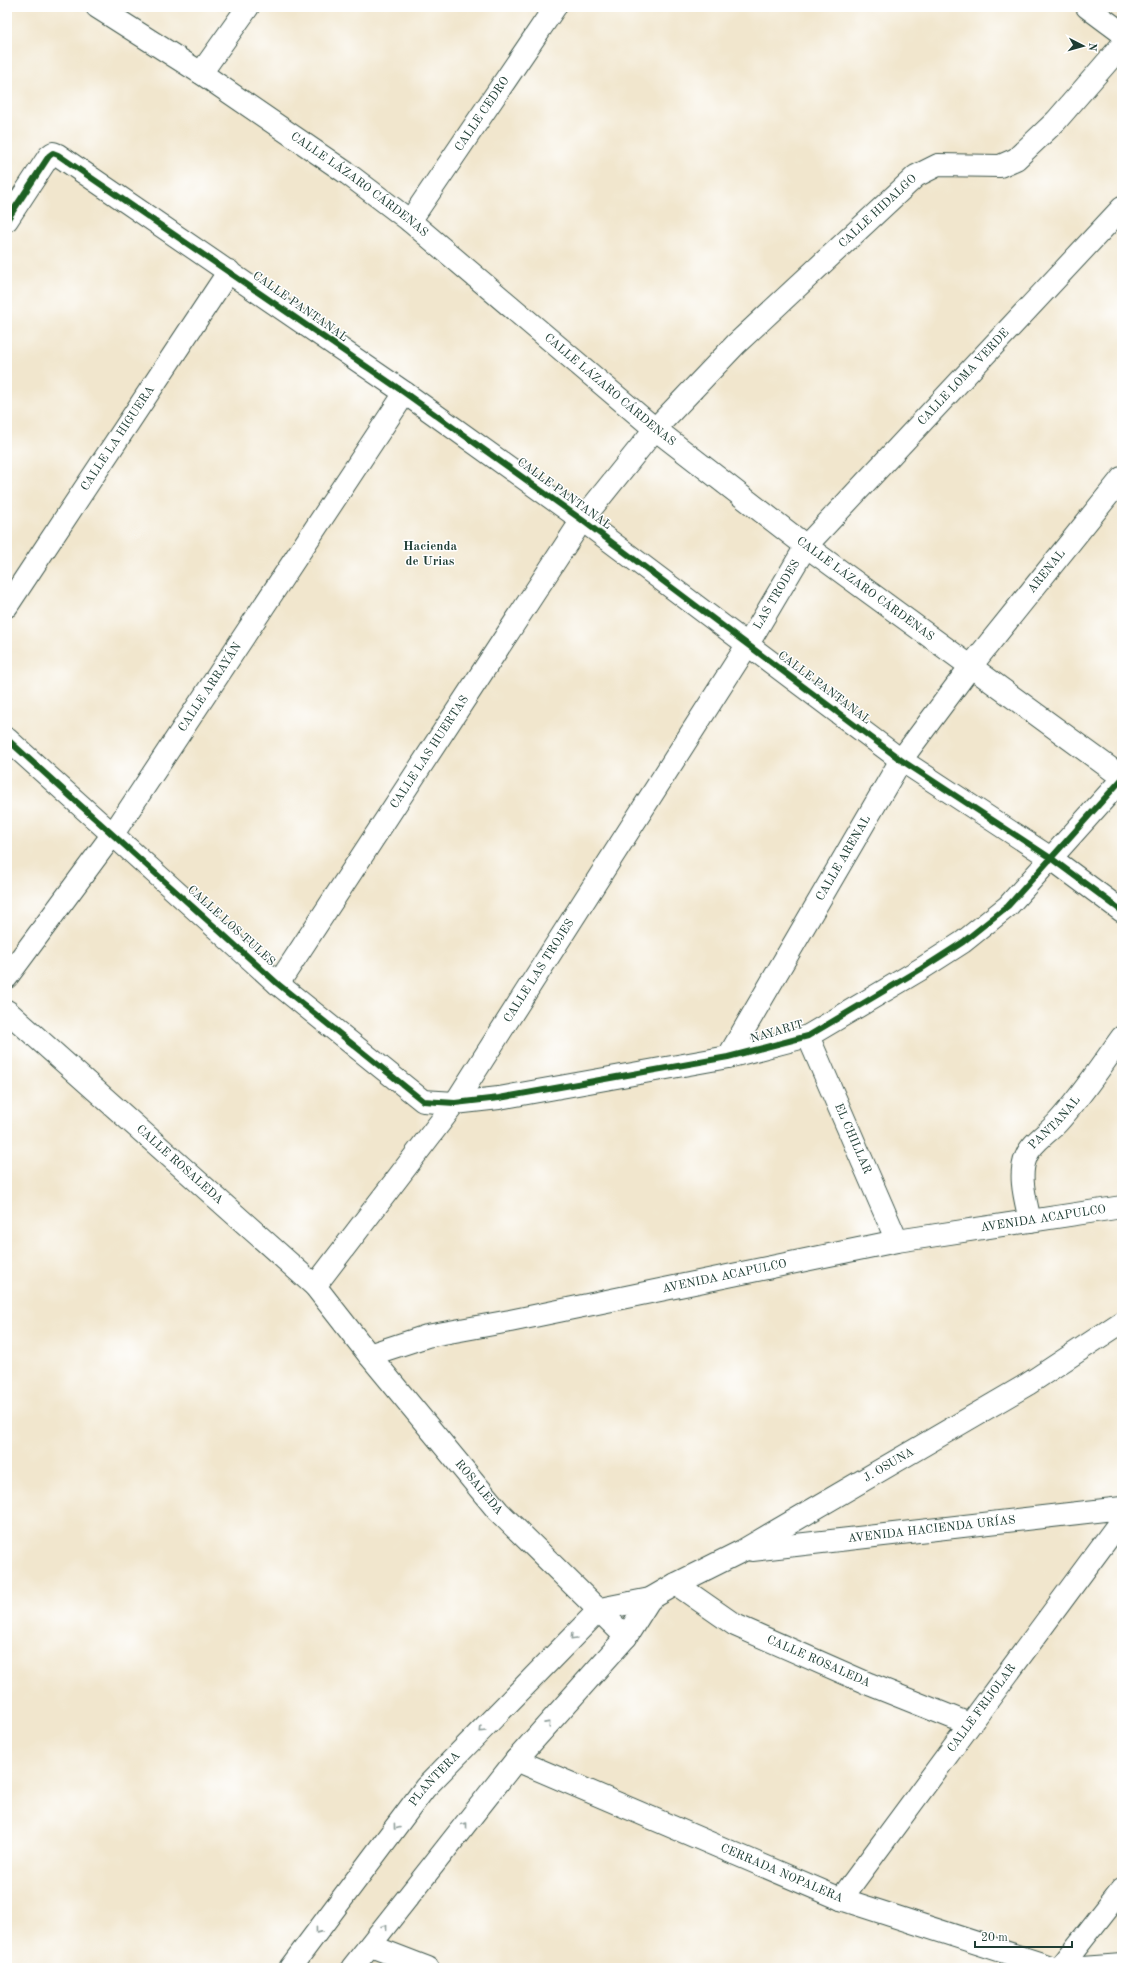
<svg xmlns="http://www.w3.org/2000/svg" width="1129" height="1975" font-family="'Old Standard TT',serif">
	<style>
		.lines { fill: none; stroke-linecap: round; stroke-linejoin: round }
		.minor-casing { stroke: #3e564b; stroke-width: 24 }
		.minor { stroke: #fff; stroke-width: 22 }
		.cycleway-casing { stroke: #fff; stroke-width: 8 }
		.cycleway { stroke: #1b5e20; stroke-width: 6 }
		.oneway { stroke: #8f9e9a }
		.labels { text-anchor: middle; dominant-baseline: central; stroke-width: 3; stroke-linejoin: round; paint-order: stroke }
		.street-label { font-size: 12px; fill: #1f3d34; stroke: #fff }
		.neighbourhood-label { font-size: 13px; font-weight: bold; fill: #1f3d34; stroke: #fff }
	</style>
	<rect width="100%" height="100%" fill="#fff"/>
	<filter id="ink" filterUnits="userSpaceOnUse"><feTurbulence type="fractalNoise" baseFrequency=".025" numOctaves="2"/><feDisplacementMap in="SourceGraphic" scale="8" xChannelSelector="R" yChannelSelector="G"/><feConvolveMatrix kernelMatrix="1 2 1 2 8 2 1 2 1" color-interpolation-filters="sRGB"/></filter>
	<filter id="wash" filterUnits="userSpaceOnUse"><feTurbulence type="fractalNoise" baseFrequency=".012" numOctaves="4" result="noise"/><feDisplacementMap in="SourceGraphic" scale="16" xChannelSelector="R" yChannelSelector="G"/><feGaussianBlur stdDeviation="0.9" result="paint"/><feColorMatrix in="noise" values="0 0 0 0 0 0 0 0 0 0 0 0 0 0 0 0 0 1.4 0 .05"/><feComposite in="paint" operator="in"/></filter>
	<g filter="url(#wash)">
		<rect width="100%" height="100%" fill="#f1e6cd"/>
	</g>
	<g filter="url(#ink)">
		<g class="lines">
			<defs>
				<g id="minor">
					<path id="s1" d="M97 7 201 73 348 174 410 221 655 429 806 546 1122 777"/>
					<polyline points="1087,7 1122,33"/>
					<polyline points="201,73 248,7"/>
					<polyline points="7,220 49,156 53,153 58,155 405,393 582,520 901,760 1052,859 1122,911"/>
					<path id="s2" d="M410 221 555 7"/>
					<path id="s3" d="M7 606 229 271"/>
					<polyline points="7,739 278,984 423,1101 455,1103 499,1098 728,1057 808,1036 921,969 963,942 1008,906 1122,779"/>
					<path id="s4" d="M7 977 113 834 405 393"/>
					<path id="s5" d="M278 984 582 520 655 429 736 344 916 176 938 165 1000 166 1016 159 1056 121 1122 45"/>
					<path id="s6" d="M7 1011 315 1286 369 1355 427 1336 510 1321 897 1241 1122 1207"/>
					<path id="s7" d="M808 1036 897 1241"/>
					<path id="s8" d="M728 1057 901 760 971 666 1122 478"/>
					<path id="s9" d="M1030 1221C1026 1201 1018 1176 1026 1157 1031 1143 1047 1134 1057 1123 1081 1097 1101 1066 1122 1037"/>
					<path id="s10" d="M315 1286 455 1103 748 644 806 546 1122 208"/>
					<path id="s11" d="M369 1355 498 1511 626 1637"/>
					<path id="s12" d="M752 1550 1122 1508"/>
					<path id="s13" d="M676 1584 735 1625 869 1684 969 1724"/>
					<path id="s14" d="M600 1609 650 1599 676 1584 742 1551 1028 1384 1122 1322"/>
					<path id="s15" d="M516 1760 841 1899 1054 1968"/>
					<path id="s16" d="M841 1899 1122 1519"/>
					<polyline points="371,1946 428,1968"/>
					<path id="s17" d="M290 1968 425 1788 600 1609"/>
					<polyline points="352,1968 516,1760 626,1637 650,1599"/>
					<polyline points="1060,1968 1122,1889"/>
					<polyline points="1082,1968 1122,1965"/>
				</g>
			</defs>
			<use href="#minor" class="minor-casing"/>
			<use href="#minor" class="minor"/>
			<defs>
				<g id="cycleway">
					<polyline points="7,220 49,156 53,153 58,155 405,393 582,520 901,760 1052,859 1122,911"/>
					<polyline points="7,739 278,984 423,1101 455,1103 499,1098 728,1057 808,1036 921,969 963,942 1008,906 1122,779"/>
				</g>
			</defs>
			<use href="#cycleway" class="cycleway-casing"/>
			<use href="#cycleway" class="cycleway"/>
		</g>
		<defs><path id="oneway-chevron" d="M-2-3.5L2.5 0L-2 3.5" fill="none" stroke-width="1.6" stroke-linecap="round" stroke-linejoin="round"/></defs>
		<g class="oneway">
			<use href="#oneway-chevron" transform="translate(573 1637) rotate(134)"/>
			<use href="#oneway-chevron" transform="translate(548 1724) rotate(-48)"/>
			<use href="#oneway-chevron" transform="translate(482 1730) rotate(134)"/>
			<use href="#oneway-chevron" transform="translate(465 1825) rotate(-52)"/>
			<use href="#oneway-chevron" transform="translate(396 1827) rotate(127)"/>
			<use href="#oneway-chevron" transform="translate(385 1927) rotate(-52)"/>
			<use href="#oneway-chevron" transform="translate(318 1931) rotate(127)"/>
		</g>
	</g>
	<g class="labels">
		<g class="street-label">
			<text stroke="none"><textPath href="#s2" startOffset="129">CALLE CEDRO</textPath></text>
			<text stroke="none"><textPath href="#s1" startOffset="317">CALLE LÁZARO CÁRDENAS</textPath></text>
			<text stroke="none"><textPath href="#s5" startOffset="983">CALLE HIDALGO</textPath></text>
			<text transform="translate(300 307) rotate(35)">CALLE PANTANAL</text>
			<text stroke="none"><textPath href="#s10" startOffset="1120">CALLE LOMA VERDE</textPath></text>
			<text stroke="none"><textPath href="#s1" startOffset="641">CALLE LÁZARO CÁRDENAS</textPath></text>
			<text stroke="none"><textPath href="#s3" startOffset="201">CALLE LA HIGUERA</textPath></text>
			<text transform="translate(564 494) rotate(36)">CALLE PANTANAL</text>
			<text stroke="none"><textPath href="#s8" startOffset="582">ARENAL</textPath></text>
			<text stroke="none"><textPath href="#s1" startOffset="965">CALLE LÁZARO CÁRDENAS</textPath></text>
			<text stroke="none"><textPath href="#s10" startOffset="832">LAS TRODES</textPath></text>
			<text stroke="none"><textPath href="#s4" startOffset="354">CALLE ARRAYÁN</textPath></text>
			<text transform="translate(824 688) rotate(37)">CALLE PANTANAL</text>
			<text stroke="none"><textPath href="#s5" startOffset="277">CALLE LAS HUERTAS</textPath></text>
			<text stroke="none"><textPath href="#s8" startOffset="230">CALLE ARENAL</textPath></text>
			<text transform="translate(231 926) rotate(42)">CALLE LOS TULES</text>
			<text stroke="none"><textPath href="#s10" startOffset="387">CALLE LAS TROJES</textPath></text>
			<text transform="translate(777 1032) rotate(-16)">NAYARIT</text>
			<text stroke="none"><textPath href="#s9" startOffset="110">PANTANAL</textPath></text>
			<text stroke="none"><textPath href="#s7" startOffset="112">EL CHILLAR</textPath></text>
			<text stroke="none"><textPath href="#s6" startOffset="231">CALLE ROSALEDA</textPath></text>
			<text stroke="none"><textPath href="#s6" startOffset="1189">AVENIDA ACAPULCO</textPath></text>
			<text stroke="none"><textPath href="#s6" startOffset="865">AVENIDA ACAPULCO</textPath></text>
			<text stroke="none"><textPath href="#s14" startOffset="325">J. OSUNA</textPath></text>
			<text stroke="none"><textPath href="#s11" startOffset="172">ROSALEDA</textPath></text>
			<text stroke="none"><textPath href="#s12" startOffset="181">AVENIDA HACIENDA URÍAS</textPath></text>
			<text stroke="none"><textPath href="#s13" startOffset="163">CALLE ROSALEDA</textPath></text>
			<text stroke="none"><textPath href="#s16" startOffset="237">CALLE FRIJOLAR</textPath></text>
			<text stroke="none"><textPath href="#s17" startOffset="238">PLANTERA</textPath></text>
			<text stroke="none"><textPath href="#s15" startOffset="289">CERRADA NOPALERA</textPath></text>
		</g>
		<g class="neighbourhood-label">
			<text x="430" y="546">Hacienda<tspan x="430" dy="15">de Urias</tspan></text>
		</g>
	</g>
	<rect width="1129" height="1975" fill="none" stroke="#fff" stroke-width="24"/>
	<g transform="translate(1083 46) rotate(96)" stroke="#ffffff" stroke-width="3" paint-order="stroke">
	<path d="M0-3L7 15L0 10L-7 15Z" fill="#1f3d34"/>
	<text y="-6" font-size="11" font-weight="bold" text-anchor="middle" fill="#1f3d34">N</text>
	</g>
	<path d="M975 1941v6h97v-6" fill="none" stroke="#1f3d34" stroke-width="2"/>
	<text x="981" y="1941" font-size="12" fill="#1f3d34" stroke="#ffffff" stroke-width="3" paint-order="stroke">20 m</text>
</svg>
